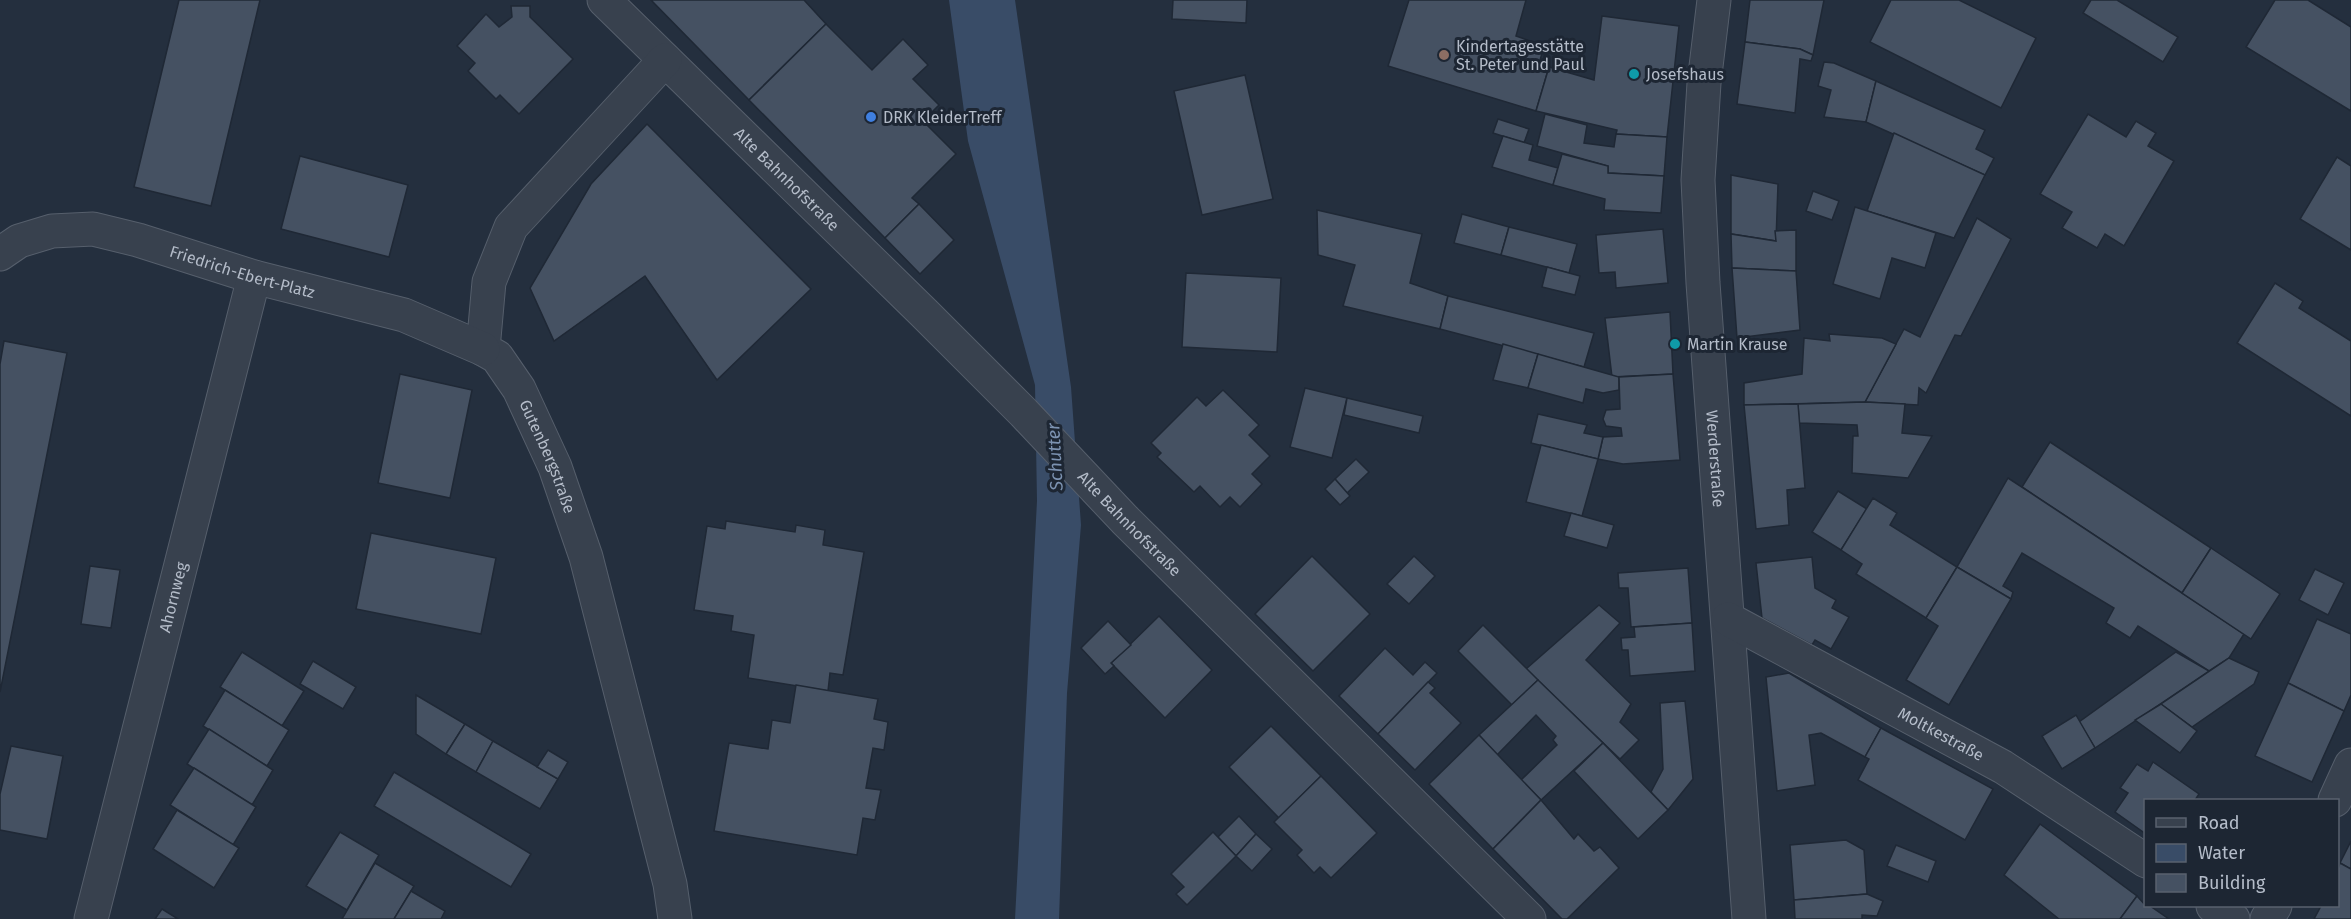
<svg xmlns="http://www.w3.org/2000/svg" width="2351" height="919" font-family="'Fira Sans',sans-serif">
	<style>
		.water { fill: #394c67 }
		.building { fill: #455162; stroke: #1f2835; stroke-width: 1.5 }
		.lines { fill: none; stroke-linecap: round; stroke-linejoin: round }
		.minor-casing { stroke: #565f6c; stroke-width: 35 }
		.minor { stroke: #38414e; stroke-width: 33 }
		.education-dot { fill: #8d6e63; stroke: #1d2633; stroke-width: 2 }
		.culture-dot { fill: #0f9aa8; stroke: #1d2633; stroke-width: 2 }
		.shop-dot { fill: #3f7fe0; stroke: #1d2633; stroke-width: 2 }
		.labels { text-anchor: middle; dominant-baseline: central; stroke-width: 6; stroke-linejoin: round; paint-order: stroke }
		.poi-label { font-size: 16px; fill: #b4bcc9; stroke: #1d2633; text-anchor: start }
		.street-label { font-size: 16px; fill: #b4bcc9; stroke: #1d2633 }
		.water-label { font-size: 18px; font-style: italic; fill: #7c92b1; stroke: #1d2633 }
	</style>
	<rect width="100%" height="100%" fill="#242f3e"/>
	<polygon class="water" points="949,0 1015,0 1071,387 1081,525 1067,693 1059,919 1015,919 1037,501 1035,385 968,141"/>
	<g class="building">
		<polygon points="179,0 260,0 211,206 134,187"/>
		<polygon points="651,0 804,0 826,24 749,100"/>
		<polygon points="1173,0 1247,0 1246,23 1172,19"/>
		<polygon points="1409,0 1526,0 1516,36 1544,46 1539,64 1549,67 1536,111 1388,66"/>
		<polygon points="1750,0 1824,0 1813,55 1800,49 1745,42"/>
		<polygon points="1891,0 1959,0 2036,38 2001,108 1870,42"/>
		<polygon points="2091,0 2117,0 2178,37 2163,62 2083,13"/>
		<polygon points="2275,0 2308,0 2351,27 2351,111 2246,47"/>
		<polygon points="511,6 530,6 530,17 573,59 519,114 500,95 496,99 468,71 475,63 457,46 486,14 499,27 512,17"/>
		<polygon points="1602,16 1679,26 1667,137 1616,134 1617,130 1536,111 1549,67 1594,80"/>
		<polygon points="826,24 872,70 903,39 928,65 913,79 939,105 923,121 956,154 912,198 919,204 885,238 749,100"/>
		<polygon points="1745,42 1800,49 1813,55 1811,61 1800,59 1795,113 1737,104"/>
		<polygon points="1824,62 1834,63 1876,81 1866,122 1824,117 1831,90 1818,86"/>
		<polygon points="1245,75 1273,199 1202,215 1174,91"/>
		<polygon points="1876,81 1985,130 1976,149 1994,158 1985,175 1866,122"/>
		<polygon points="1545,114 1587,125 1584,143 1614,147 1616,134 1667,137 1664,176 1608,173 1608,166 1537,146"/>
		<polygon points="2088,114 2126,137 2136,121 2156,133 2148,146 2174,161 2124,246 2105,234 2097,248 2062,228 2072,212 2040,194"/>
		<polygon points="1498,119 1529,129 1524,143 1493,133"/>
		<polygon points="647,124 811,289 717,380 645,276 554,341 530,288 591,184"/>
		<polygon points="1894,133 1985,175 1954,238 1867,211"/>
		<polygon points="1503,136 1533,145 1529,160 1558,168 1553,185 1492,167"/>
		<polygon points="1562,154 1608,166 1608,173 1664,176 1661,213 1604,210 1605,199 1553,185"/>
		<polygon points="300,156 408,185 389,257 281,229"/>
		<polygon points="2337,157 2351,166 2351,250 2300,219"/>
		<polygon points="1731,175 1778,184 1776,241 1731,234"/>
		<polygon points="1813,191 1839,201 1832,220 1806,211"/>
		<polygon points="919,204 954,240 920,274 885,238"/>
		<polygon points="1855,207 1936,233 1925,268 1892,258 1880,299 1833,284"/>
		<polygon points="1317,210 1422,234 1410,283 1448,296 1440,329 1343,306 1355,265 1318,255"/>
		<polygon points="1462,214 1509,227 1501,255 1454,243"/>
		<polygon points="1977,218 2011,239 1961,336 1955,335 1926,393 1919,388 1918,405 1865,402 1904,329 1920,337"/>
		<polygon points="1509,227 1577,244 1569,273 1501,255"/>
		<polygon points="1663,229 1668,283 1616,288 1615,272 1599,273 1596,235"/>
		<polygon points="1796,230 1796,271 1732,268 1731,234 1776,241 1775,231"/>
		<polygon points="1547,267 1580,276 1575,295 1542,287"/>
		<polygon points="1732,268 1796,271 1800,330 1737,338"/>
		<polygon points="1186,273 1281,278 1277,352 1182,347"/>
		<polygon points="2275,283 2303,301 2299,308 2351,341 2351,416 2237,343"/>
		<polygon points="1448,296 1594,333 1584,367 1440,329"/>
		<polygon points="1670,312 1673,374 1612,377 1605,318"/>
		<polygon points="1829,334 1882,338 1896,344 1865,402 1744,405 1744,383 1802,374 1804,338 1830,341"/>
		<polygon points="4,341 67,353 0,692 0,364"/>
		<polygon points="1503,344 1538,354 1528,388 1493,380"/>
		<polygon points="1538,354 1619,377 1619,390 1603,393 1586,389 1583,403 1528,388"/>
		<polygon points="400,374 472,390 450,498 378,483"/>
		<polygon points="1673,374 1680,460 1623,464 1598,459 1603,437 1622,436 1621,428 1606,426 1603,419 1606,410 1620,409 1619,377"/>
		<polygon points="1305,388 1347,398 1332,458 1290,447"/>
		<polygon points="1223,390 1259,425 1249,435 1270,456 1252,474 1262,484 1240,507 1230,497 1220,507 1200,486 1194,492 1157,457 1161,453 1151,443 1197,397 1206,406"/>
		<polygon points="1347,398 1423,416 1419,433 1344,415"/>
		<polygon points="1865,402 1905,404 1902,433 1932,436 1908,478 1852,473 1853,436 1858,436 1857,425 1799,423 1798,404"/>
		<polygon points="1798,404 1805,488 1787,490 1789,525 1756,529 1744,405"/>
		<polygon points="1538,414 1587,425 1584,433 1603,437 1598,459 1531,443"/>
		<polygon points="2050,442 2211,548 2182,593 2022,487"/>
		<polygon points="1541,445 1598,459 1582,516 1526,502"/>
		<polygon points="1356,459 1369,472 1347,493 1335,479"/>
		<polygon points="2008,478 2244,634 2229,658 2209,671 2138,626 2130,638 2106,623 2114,608 2022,553 2003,586 2013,592 2011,599 1957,567"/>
		<polygon points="1335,479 1350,496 1340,505 1325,489"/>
		<polygon points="1838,491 1867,509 1841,550 1812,532"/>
		<polygon points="1873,498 1897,513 1890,525 1957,567 1926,618 1856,574 1862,564 1841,550"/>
		<polygon points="1571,513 1614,525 1607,548 1564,536"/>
		<polygon points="726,521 795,532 796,525 825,530 823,545 864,552 843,675 830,673 828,691 748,678 754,635 731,631 733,616 694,610 707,526 725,529"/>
		<polygon points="371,533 496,558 481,634 356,609"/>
		<polygon points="2211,548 2280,594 2251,639 2182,593"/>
		<polygon points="1312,556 1370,614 1313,671 1255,614"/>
		<polygon points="1414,556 1435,576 1409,604 1387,584"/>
		<polygon points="1812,557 1815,588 1836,600 1832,608 1849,617 1831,649 1815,640 1812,645 1762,618 1756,563"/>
		<polygon points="90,566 120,570 111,628 81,624"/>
		<polygon points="1957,567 2011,599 1949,705 1906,680 1938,626 1926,618"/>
		<polygon points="1688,568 1692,623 1631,627 1628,588 1619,588 1618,573"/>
		<polygon points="2315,569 2344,583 2328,615 2299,600"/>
		<polygon points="1599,605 1620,623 1586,660 1631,704 1620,722 1639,740 1620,759 1526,669"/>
		<polygon points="1159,616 1212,670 1165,718 1111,663"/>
		<polygon points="2317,619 2351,634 2351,695 2344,711 2288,683"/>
		<polygon points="1108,621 1131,645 1111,663 1114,666 1105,674 1081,648"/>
		<polygon points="1692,623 1695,671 1630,676 1628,650 1622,650 1621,638 1635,637 1634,627"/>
		<polygon points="1483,625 1538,680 1512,705 1458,651"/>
		<polygon points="1385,648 1413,675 1425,662 1437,673 1378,734 1339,696"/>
		<polygon points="242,652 304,691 282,726 220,687"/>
		<polygon points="2176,652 2209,671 2095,748 2079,722"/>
		<polygon points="2229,658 2259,672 2254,684 2192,727 2161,704"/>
		<polygon points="313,661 356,687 343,709 300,684"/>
		<polygon points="1789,673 1881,728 1865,757 1821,733 1809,735 1815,785 1777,791 1766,677"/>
		<polygon points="1538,680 1603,743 1541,800 1521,780 1557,745 1553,740 1556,736 1536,715 1497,755 1479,735"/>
		<polygon points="1428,682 1435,688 1430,693 1461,723 1415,770 1378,734"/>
		<polygon points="2288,683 2344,711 2312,782 2255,756"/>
		<polygon points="796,685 878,699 874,719 888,722 884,750 873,748 866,788 881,790 875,820 863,818 857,855 714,831 729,743 768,749 772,720 790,723"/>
		<polygon points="225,690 289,730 267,766 203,726"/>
		<polygon points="416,695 465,724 446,754 416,734"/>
		<polygon points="1685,701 1693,779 1668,810 1651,792 1663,769 1660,703"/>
		<polygon points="2161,704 2197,731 2180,753 2135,720"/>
		<polygon points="2076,715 2095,748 2062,769 2042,736"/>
		<polygon points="465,724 493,741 476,772 446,754"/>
		<polygon points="1271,726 1321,776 1279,818 1229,767"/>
		<polygon points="1881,728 1993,789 1965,840 1858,780 1869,759 1865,757"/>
		<polygon points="209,729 273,770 252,805 187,764"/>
		<polygon points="1479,735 1541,800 1493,849 1429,784"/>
		<polygon points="493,741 558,779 540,809 476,772"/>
		<polygon points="1603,743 1668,810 1638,839 1574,771"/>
		<polygon points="11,746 63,756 47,839 0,830 0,794"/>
		<polygon points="548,750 568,762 558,779 537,767"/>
		<polygon points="2153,762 2199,794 2195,800 2146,800 2146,834 2115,812 2128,793 2120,788 2137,764 2148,771"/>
		<polygon points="194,768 256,807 233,845 170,805"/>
		<polygon points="394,772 531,854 511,887 374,806"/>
		<polygon points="1321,776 1377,833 1331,878 1320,867 1314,873 1297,855 1302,850 1274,822"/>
		<polygon points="1541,800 1574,839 1578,834 1594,851 1600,847 1619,868 1567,919 1562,919 1493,849"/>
		<polygon points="177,810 239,848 214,888 153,849"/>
		<polygon points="1239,816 1256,834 1236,856 1218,837"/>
		<polygon points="2040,824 2137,896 2120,919 2059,919 2004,875"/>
		<polygon points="340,832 379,855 347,910 306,886"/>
		<polygon points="1213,832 1236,856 1187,905 1176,894 1184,887 1171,874"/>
		<polygon points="1256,834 1272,849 1252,871 1236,856"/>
		<polygon points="1846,840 1864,850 1867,894 1794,900 1790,845"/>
		<polygon points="2351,841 2351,869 2340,863"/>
		<polygon points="1896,845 1936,861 1928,882 1887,866"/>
		<polygon points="375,863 414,886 394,919 342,919"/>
		<polygon points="2340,863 2351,869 2351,919 2314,919 2321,906 2338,906 2338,869"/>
		<polygon points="411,891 445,911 441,919 394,919"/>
		<polygon points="1867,894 1883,901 1877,916 1862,915 1862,919 1795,919 1794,900"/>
		<polygon points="2137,896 2146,906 2150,906 2169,919 2120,919"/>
		<polygon points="162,909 178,919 155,919"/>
	</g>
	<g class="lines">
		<defs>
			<g id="minor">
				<path id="s1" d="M604 0 925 314 1024 413 1125 520 1529 919"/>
				<path id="s2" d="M1714 0 1704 83 1698 180 1703 283 1749 919"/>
				<path id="s3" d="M665 60 511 227 489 282 483 349 497 357 519 389 555 467 586 557 670 884 675 919"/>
				<path id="s4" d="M0 254 19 241 52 231 93 229 138 240 254 277 404 315 483 349"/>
				<path id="s5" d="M1728 619 2003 767 2146 861"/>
				<polyline points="2335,800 2351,765"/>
				<polyline points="2213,906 2233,919"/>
				<path id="s6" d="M91 919 254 277"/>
				<polyline points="2267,919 2275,906"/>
			</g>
		</defs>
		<use href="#minor" class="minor-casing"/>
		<use href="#minor" class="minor"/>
	</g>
	<circle class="education-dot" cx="1444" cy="55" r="6"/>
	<g class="culture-dot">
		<circle cx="1634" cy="74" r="6"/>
		<circle cx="1675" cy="344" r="6"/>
	</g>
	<circle class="shop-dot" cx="871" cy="117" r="6"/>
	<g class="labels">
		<g class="poi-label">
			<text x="1456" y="46">Kindertagesstätte<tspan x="1456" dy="18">St. Peter und Paul</tspan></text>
			<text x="1646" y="74">Josefshaus</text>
			<text x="883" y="117">DRK KleiderTreff</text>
			<text x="1687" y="344">Martin Krause</text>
		</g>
		<g class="street-label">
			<text stroke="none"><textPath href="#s1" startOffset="256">Alte Bahnhofstraße</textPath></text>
			<text stroke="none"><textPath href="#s4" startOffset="254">Friedrich-Ebert-Platz</textPath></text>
			<text stroke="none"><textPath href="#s3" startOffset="482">Gutenbergstraße</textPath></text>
			<text stroke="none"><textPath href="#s2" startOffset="460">Werderstraße</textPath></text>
			<text stroke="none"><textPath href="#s1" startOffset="742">Alte Bahnhofstraße</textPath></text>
			<text stroke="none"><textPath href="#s6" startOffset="332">Ahornweg</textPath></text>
			<text stroke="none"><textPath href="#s5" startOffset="242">Moltkestraße</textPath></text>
		</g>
		<g class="water-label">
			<text transform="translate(1055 457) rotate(-93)">Schutter</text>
		</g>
	</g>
	<rect x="2144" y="799" width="195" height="108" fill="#1d2633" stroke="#59626f" stroke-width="1.5"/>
	<rect x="2156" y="818" width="30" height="9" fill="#38414e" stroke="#59626f" stroke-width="1.5"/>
	<text x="2198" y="829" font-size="18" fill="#b4bcc9">Road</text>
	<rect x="2156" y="844" width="30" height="18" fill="#394c67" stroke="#59626f" stroke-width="1.5"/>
	<text x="2198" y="859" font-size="18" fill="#b4bcc9">Water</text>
	<rect x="2156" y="874" width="30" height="18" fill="#455162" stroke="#59626f" stroke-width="1.5"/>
	<text x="2198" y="889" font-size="18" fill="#b4bcc9">Building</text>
</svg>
